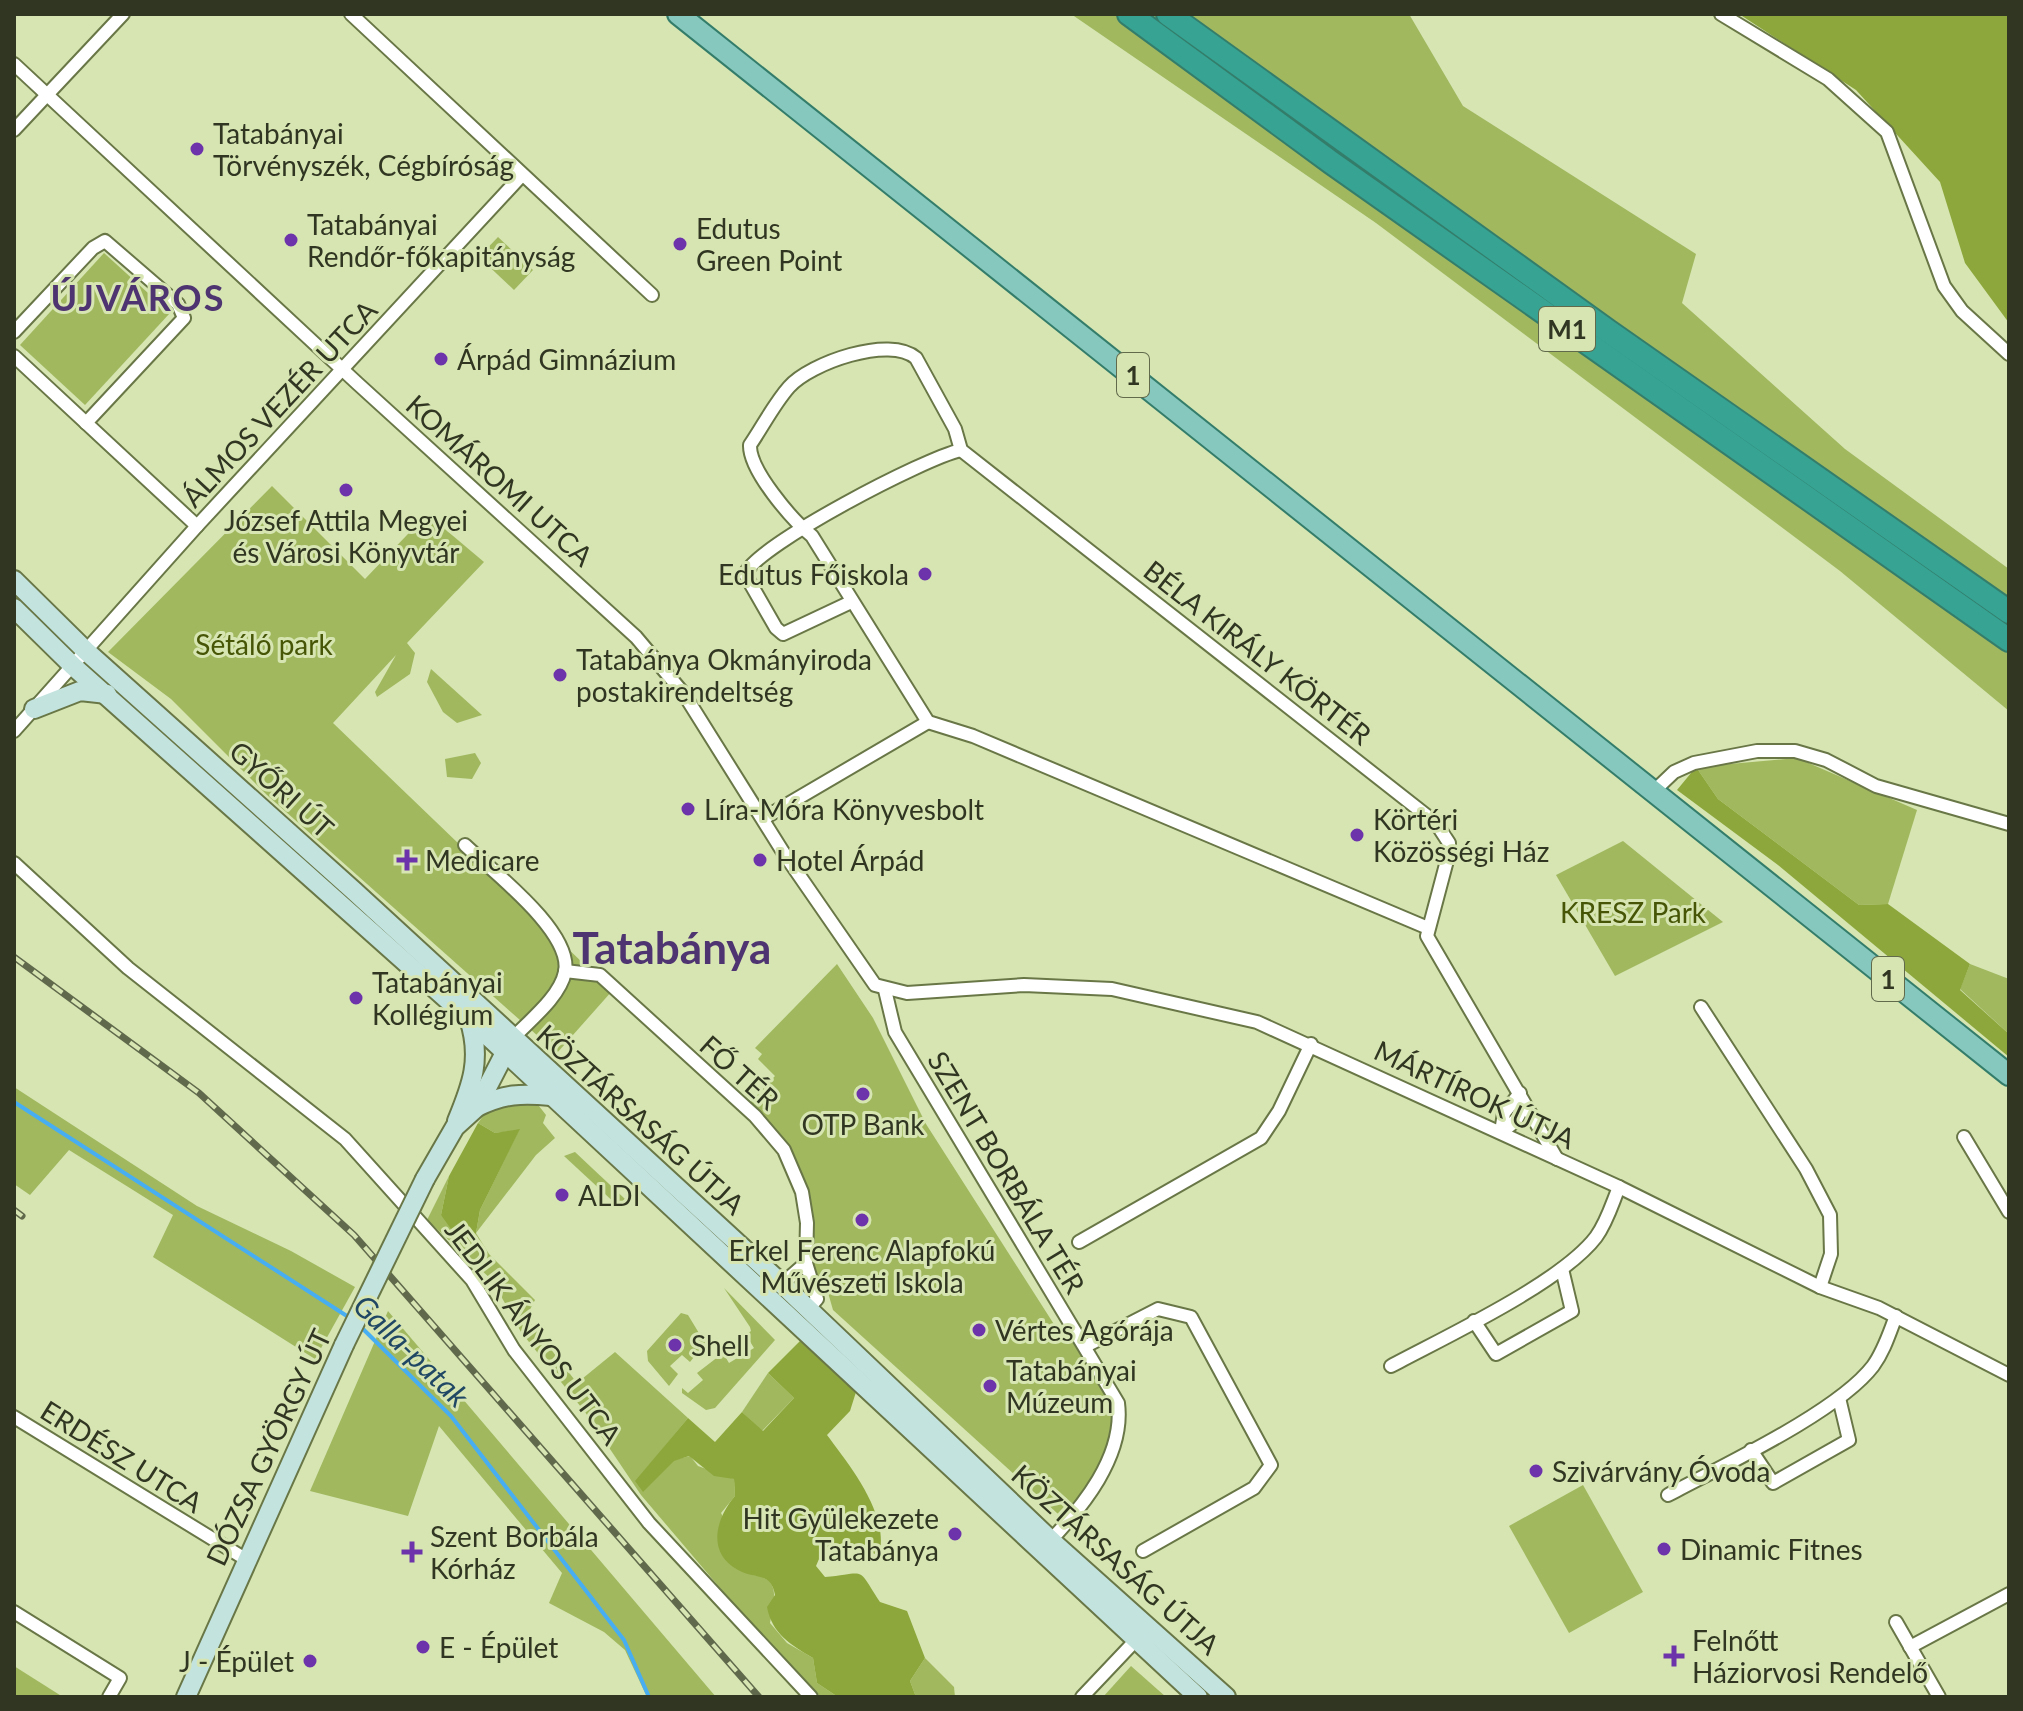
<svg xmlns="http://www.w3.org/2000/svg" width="2023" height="1711" font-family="Lato,sans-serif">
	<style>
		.green { fill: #a1b85f }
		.forest { fill: #8da73c }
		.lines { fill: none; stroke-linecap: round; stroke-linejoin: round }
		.stream { stroke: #48aef2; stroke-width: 4 }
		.street-casing { stroke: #697747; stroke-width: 16 }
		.secondary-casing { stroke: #697747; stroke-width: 22 }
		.primary-casing { stroke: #347d6b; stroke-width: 24 }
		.highway-casing { stroke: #347d6b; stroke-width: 26 }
		.street { stroke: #fff; stroke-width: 12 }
		.secondary { stroke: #c3e3df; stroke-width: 18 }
		.primary { stroke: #86c8be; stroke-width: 20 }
		.highway { stroke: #36a393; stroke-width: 22 }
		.rail-casing { stroke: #60694b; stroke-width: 7 }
		.rail { stroke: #d6e5b2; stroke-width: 4; stroke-dasharray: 12; stroke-linecap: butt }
		.secondary-bridge-casing { stroke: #697747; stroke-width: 22; stroke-linecap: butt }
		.secondary-bridge { stroke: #c3e3df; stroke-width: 18 }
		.poi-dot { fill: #6c33aa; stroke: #d6e5b2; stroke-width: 3 }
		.labels { text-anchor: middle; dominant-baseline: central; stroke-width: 6; stroke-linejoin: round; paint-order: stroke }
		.shield { fill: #d6e5b2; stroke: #626a4c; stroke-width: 2 }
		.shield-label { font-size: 26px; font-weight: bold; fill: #303621 }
		.poi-label { font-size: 28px; fill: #303621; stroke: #d6e5b2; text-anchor: start }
		.street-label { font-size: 28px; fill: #303621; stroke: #d6e5b2 }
		.park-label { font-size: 28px; fill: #465606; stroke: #d6e5b2 }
		.water-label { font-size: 30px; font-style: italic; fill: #204865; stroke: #d6e5b2 }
		.district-label { font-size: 36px; font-weight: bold; letter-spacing: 2px; fill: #4e3470; stroke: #d6e5b2 }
		.town-label { font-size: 44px; font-weight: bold; fill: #4e3470; stroke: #d6e5b2 }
	</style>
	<rect width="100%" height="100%" fill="#d6e5b2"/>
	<g class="green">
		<polygon points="1071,14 1409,14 1463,106 1696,254 1682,303 1845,449 2009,569 2009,711 1840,571 1376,223"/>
		<polygon points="498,237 533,270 514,290 479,257"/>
		<polygon points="104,253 170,313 85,405 20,345"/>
		<polygon points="272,486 365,579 427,514 484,562 407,643 415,653 410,674 377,697 375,692 396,655 333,723 612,991 557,1053 267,795 171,699 108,652"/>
		<polygon points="431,669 482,715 457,723 443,712 427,682"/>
		<polygon points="475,753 481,763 472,779 447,777 445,759"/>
		<polygon points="1797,758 1917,810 1888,904 1859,905 1718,799 1696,767"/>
		<polygon points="1623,841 1723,922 1615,976 1556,875"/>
		<polygon points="837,964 873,1018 926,1124 1057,1329 1071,1321 1111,1388 1119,1436 1068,1523 833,1310 825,1282 812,1279 807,1223 793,1167 746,1107 775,1076 758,1059 762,1054 755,1048"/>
		<polygon points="1970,964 2009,979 2009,1034 1960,989"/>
		<polygon points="14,1087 197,1206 291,1251 355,1287 315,1359 153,1257 173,1215 69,1150 30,1195 14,1184"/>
		<path d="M535 1101 546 1115 543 1123 555 1138 536 1155 476 1233 489 1254 535 1300 526 1317 577 1383 615 1352 688 1418 636 1481 643 1491 674 1460 690 1456 698 1466 734 1479 735 1496 721 1513 753 1575C782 1578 774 1601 770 1623L787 1643 813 1658 817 1683 838 1697H821L754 1628 641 1495 585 1412 521 1332 492 1280 427 1220 449 1176 441 1215 476 1233 480 1210 519 1130 495 1133 478 1123 489 1108Z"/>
		<polygon points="575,1152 625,1199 618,1206 564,1156"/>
		<polygon points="724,1288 775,1340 715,1408 706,1410 682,1393 682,1388 688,1393 703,1380 697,1373 723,1353 729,1363 754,1348 746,1335 751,1331 750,1327"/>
		<polygon points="388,1311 716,1697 647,1697 625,1650 604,1632 549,1603 562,1573 439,1426 408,1516 310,1491"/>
		<polygon points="681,1313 688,1315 705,1343 690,1362 682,1355 670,1366 678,1374 669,1386 648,1361 647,1351"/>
		<polygon points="768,1373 794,1398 762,1431 742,1412"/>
		<polygon points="1583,1485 1643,1592 1569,1633 1509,1526"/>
		<polygon points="925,1658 954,1687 955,1697 916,1697 910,1681"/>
		<polygon points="14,1666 63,1697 14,1697"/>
		<polygon points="1131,1666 1166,1697 1103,1697"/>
	</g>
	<g class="forest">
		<polygon points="1739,14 2009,14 2009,323 1965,263 1940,182 1856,90"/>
		<polygon points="1696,767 1718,799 1859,905 1888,904 1970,964 1960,990 2009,1034 2009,1057 1778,865 1677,790"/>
		<polygon points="478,1123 495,1133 520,1129 480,1210 476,1233 461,1243 441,1215 449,1176"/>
		<path d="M800 1341 856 1392 850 1411 827 1435C850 1466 890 1515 879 1555L840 1544 822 1552 816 1566 825 1577C868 1573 856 1565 880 1602L907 1611 925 1658 910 1681 916 1697H838L817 1683 813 1658C791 1645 772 1634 767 1607L775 1595C771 1571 755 1580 738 1570 706 1553 716 1518 735 1496L734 1479 714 1476 689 1456 674 1461 643 1492 635 1481 688 1418 715 1442 742 1412 763 1431 794 1398 768 1373Z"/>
	</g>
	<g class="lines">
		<g class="stream">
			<polyline points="14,1102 350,1318"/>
			<polyline points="360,1326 451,1416 624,1640 649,1697"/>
		</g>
		<defs>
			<g id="street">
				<polyline points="351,14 652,295"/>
				<polyline points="1721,14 1828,79 1887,132 1944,286 1962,311 2009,354"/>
				<polyline points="14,64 357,383 636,637 684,694 783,852 875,985 907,993 1024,985 1112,989 1257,1022 1619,1187 1820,1287 1879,1308 2009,1375"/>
				<polyline points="14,130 123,14"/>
				<polyline points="14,332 93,248 105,241 178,304 184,318 86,423"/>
				<polyline points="14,356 197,526"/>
				<path d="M851 602 783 634 776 628 745 574C759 544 925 458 961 450"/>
				<polyline points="14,731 197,526 522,175"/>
				<polyline points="1653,792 1674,772 1694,763 1757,751 1795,751 1826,760 1876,786 2009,824"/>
				<polyline points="764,818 928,722"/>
				<path d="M465 845C492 871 573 932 565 972 560 997 529 1021 512 1039"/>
				<polyline points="14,863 128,968 345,1139 472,1280 514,1350 649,1523 811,1697"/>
				<path d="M1428 928 973 736 928 722 812 536C792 520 749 470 750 445 763 426 774 404 789 387 810 363 890 335 916 358L955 429 961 450 1436 823 1449 843V853L1427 936 1557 1159"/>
				<polyline points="565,971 600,975 755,1116 784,1150 802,1192 807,1223 806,1263 817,1299 808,1309"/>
				<path d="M885 990 895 1032 1118 1403C1125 1456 1082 1508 1047 1544"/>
				<polyline points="1701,1007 1806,1169 1830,1215 1831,1254 1820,1287"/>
				<path d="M1501 1132C1515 1123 1524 1115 1520 1097"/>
				<polyline points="1501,1132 1504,1113 1520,1093"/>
				<polyline points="1964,1137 2009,1212"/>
				<polyline points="1079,1242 1261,1138 1279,1111 1311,1044"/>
				<polyline points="782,1284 806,1263"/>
				<polyline points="1474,1321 1496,1354 1572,1311 1562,1269"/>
				<polyline points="1086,1346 1158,1309 1191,1317 1271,1465 1254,1488 1143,1551"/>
				<path d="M1391 1366C1445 1337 1561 1283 1596 1237 1607 1222 1612 1204 1619 1187"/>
				<polyline points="14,1417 247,1560"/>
				<polyline points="1751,1450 1773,1483 1849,1440 1839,1398"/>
				<path d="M1668 1495C1722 1466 1838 1412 1873 1366 1884 1351 1889 1334 1896 1316"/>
				<polyline points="14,1612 120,1678 109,1697"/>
				<polyline points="1896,1622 1939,1697"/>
				<polyline points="1910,1647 2009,1594"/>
				<polyline points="1082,1697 1135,1641"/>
			</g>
			<g id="secondary">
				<polyline points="14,580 86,651 354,891 782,1284 1056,1545 1226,1697"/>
				<polyline points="14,608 73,666 477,1026 1198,1697"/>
				<polyline points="34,709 80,691 107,694"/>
				<path d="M477 1107C504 1094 521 1093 551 1096"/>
				<path d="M457 1121C472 1085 482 1058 469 1019"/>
				<polyline points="425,1179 455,1127 477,1107 509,1045"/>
				<polyline points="186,1697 344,1345"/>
			</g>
			<polyline id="primary" points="678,14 2009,1075"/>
			<g id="highway">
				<polyline points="1129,14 1332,163 2009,640"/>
				<polyline points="1168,14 1608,331 2009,612"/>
			</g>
		</defs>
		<use href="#street" class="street-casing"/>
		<use href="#secondary" class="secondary-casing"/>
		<use href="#primary" class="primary-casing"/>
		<use href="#highway" class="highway-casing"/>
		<use href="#street" class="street"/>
		<use href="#secondary" class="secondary"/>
		<use href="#primary" class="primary"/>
		<use href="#highway" class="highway"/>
		<defs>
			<g id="rail">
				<polyline points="14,957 199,1093 354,1235 759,1697"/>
				<polyline points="14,1210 22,1216"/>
			</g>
		</defs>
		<use href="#rail" class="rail-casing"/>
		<use href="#rail" class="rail"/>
		<defs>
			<polyline id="secondary-bridge" points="344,1345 425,1179"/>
		</defs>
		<use href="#secondary-bridge" class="secondary-bridge-casing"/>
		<use href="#secondary-bridge" class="secondary-bridge"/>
	</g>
	<g class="poi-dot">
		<circle cx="197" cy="149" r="8"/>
		<circle cx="291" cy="240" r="8"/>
		<circle cx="680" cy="244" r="8"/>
		<circle cx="441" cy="359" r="8"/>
		<circle cx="346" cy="490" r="8"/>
		<circle cx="925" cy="574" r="8"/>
		<circle cx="560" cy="675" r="8"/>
		<circle cx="688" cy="809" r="8"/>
		<circle cx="1357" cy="835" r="8"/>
		<path d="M403 848h8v8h8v8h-8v8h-8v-8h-8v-8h8z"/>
		<circle cx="760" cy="860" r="8"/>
		<circle cx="356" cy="998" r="8"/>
		<circle cx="863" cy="1094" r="8"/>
		<circle cx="562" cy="1195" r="8"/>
		<circle cx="862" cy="1220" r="8"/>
		<circle cx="979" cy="1330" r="8"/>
		<circle cx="675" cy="1345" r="8"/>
		<circle cx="990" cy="1386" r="8"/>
		<circle cx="1536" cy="1471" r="8"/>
		<circle cx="955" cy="1534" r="8"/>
		<circle cx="1664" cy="1549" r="8"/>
		<path d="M408 1540h8v8h8v8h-8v8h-8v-8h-8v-8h8z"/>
		<circle cx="423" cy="1647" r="8"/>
		<path d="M1670 1644h8v8h8v8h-8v8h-8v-8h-8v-8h8z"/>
		<circle cx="310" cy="1661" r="8"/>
	</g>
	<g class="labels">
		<g class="shield">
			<rect x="1539" y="307" width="56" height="44" rx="6"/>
			<rect x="1117" y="353" width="32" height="44" rx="6"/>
			<rect x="1872" y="957" width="32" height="44" rx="6"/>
		</g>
		<g class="shield-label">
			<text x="1567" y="329">M1</text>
			<text x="1133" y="375">1</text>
			<text x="1888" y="979">1</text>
		</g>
		<g class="poi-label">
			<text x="213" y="133">Tatabányai<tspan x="213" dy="32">Törvényszék, Cégbíróság</tspan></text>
			<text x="307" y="224">Tatabányai<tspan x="307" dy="32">Rendőr-főkapitányság</tspan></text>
			<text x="696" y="228">Edutus<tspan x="696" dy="32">Green Point</tspan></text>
			<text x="457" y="359">Árpád Gimnázium</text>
			<text x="346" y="520" text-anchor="middle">József Attila Megyei<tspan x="346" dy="32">és Városi Könyvtár</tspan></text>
			<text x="909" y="574" text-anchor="end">Edutus Főiskola</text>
			<text x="576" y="659">Tatabánya Okmányiroda<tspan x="576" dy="32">postakirendeltség</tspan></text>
			<text x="704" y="809">Líra-Móra Könyvesbolt</text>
			<text x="1373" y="819">Körtéri<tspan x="1373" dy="32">Közösségi Ház</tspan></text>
			<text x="425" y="860">Medicare</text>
			<text x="776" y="860">Hotel Árpád</text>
			<text x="372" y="982">Tatabányai<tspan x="372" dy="32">Kollégium</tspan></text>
			<text x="863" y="1124" text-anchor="middle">OTP Bank</text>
			<text x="578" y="1195">ALDI</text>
			<text x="862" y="1250" text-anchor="middle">Erkel Ferenc Alapfokú<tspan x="862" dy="32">Művészeti Iskola</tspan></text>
			<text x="995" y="1330">Vértes Agórája</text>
			<text x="691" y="1345">Shell</text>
			<text x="1006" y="1370">Tatabányai<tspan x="1006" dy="32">Múzeum</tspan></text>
			<text x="1552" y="1471">Szivárvány Óvoda</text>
			<text x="939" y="1518" text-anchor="end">Hit Gyülekezete<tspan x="939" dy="32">Tatabánya</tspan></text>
			<text x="430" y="1536">Szent Borbála<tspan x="430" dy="32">Kórház</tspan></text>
			<text x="1680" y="1549">Dinamic Fitnes</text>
			<text x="1692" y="1640">Felnőtt<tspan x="1692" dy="32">Háziorvosi Rendelő</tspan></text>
			<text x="439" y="1647">E - Épület</text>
			<text x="294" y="1661" text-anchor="end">J - Épület</text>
		</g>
		<g class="street-label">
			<text transform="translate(279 403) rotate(-47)">ÁLMOS VEZÉR UTCA</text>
			<text transform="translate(500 480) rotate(42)">KOMÁROMI UTCA</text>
			<text transform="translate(1258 652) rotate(38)">BÉLA KIRÁLY KÖRTÉR</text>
			<text transform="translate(282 789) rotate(42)">GYŐRI ÚT</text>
			<text transform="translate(740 1072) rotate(42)">FŐ TÉR</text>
			<text transform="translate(1475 1094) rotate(25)">MÁRTÍROK ÚTJA</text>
			<text transform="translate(641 1119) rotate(42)">KÖZTÁRSASÁG ÚTJA</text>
			<text transform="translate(1007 1172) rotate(59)">SZENT BORBÁLA TÉR</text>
			<text transform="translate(534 1332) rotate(53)">JEDLIK ÁNYOS UTCA</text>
			<text transform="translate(268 1447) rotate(-65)">DÓZSA GYÖRGY ÚT</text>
			<text transform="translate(122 1456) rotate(32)">ERDÉSZ UTCA</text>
			<text transform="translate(1116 1559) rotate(42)">KÖZTÁRSASÁG ÚTJA</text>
		</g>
		<g class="park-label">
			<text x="264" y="644">Sétáló park</text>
			<text x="1633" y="912">KRESZ Park</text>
		</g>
		<g class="water-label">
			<text transform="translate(412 1350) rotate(44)">Galla-patak</text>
		</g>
		<g class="district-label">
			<text x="138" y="297">ÚJVÁROS</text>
		</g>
		<g class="town-label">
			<text x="672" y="947">Tatabánya</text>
		</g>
	</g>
	<rect width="2023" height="1711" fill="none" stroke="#303621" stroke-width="32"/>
</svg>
